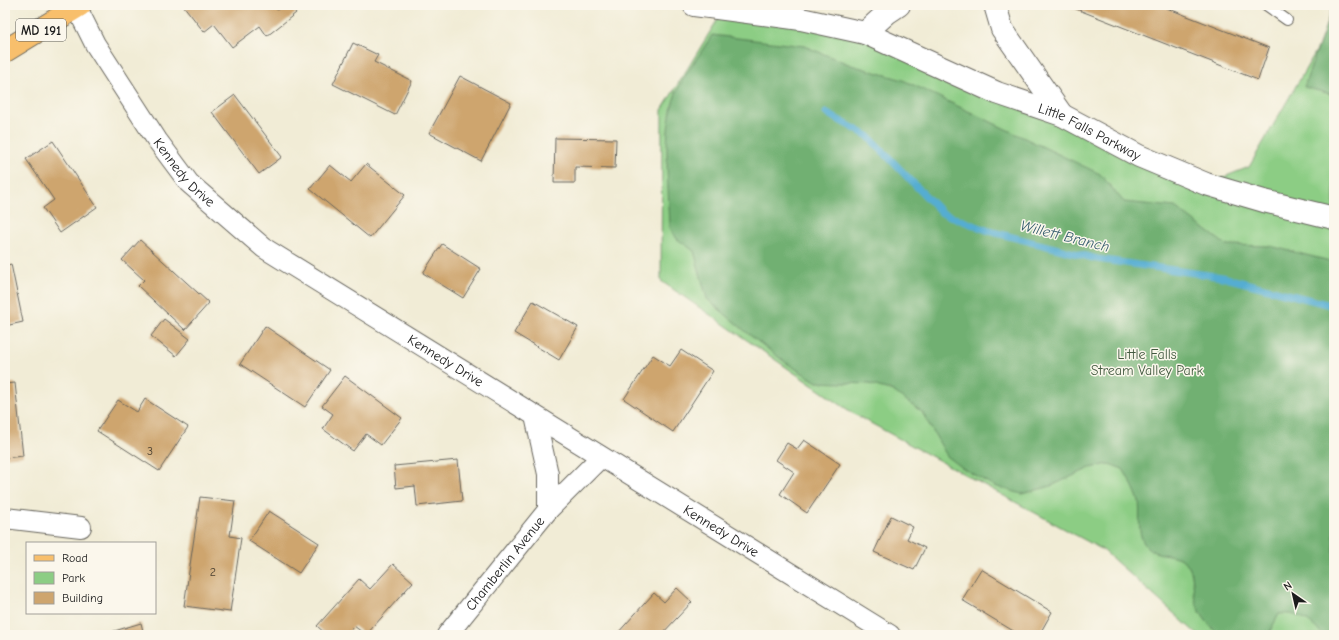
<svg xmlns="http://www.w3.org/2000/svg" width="1339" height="640" font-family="'Comic Neue',sans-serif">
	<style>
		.green { fill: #8ccd84; stroke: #547450 }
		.forest { fill: #71b072; stroke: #466647 }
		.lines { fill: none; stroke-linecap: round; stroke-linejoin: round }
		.stream { stroke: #54add2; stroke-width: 7 }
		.building { fill: #cea56e }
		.service-casing { stroke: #67655d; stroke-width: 12 }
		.minor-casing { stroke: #67655d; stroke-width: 22 }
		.tertiary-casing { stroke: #67655d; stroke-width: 24 }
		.primary-casing { stroke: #67655d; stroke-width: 24 }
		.service { stroke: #fff; stroke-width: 10 }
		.minor { stroke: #fff; stroke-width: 20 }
		.tertiary { stroke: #fff; stroke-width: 22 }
		.primary { stroke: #f8bf6c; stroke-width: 22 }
		.labels { text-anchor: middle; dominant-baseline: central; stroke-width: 3; stroke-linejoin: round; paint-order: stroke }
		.number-label { font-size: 12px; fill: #483e30 }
		.shield { fill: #fbf7ec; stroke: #5f5e5a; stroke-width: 1 }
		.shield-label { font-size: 13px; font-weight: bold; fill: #1c1c1c }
		.street-label { font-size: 14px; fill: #1c1c1c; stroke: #fbf7ec }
		.park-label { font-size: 14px; fill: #435a40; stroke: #fbf7ec }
		.water-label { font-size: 15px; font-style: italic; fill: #355d6e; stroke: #fbf7ec }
	</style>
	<rect width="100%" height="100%" fill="#fbf7ec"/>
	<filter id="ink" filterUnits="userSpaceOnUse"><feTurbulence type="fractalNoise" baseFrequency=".025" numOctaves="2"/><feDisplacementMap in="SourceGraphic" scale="8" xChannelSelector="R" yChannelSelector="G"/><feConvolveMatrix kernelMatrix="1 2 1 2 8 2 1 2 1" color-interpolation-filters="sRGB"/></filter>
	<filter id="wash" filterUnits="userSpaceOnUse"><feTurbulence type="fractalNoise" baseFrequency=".012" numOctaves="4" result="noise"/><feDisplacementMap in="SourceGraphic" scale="16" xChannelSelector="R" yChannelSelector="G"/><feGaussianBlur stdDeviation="0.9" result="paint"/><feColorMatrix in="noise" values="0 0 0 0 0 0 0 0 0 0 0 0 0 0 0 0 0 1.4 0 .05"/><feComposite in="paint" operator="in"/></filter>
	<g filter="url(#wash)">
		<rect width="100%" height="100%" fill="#f1ecd6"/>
		<polygon class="green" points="724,9 865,33 1206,184 1249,167 1334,20 1334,635 1198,635 1103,550 854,414 661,281 662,110"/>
		<g class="forest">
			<polygon points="1333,5 1334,5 1334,95 1304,87"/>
			<path d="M712 35 804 46 851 65 903 80 1100 174 1124 202 1175 207 1226 245 1270 246 1334 262V635H1323C1309 621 1299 612 1279 614L1268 635H1219C1210 626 1200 615 1196 603 1192 592 1195 578 1189 567 1179 550 1159 559 1147 547 1136 536 1141 515 1139 502 1136 491 1129 479 1123 469L1109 464 1090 468 1051 486 1022 494 994 486 964 469 947 456 922 412 893 391 869 384 817 382 785 362 751 336 707 299 694 251 677 239 670 228C669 186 661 133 676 93 683 76 702 52 712 35Z"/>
		</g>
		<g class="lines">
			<polyline class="stream" points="826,113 868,136 942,213 989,231 1097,259 1222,277 1334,306"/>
		</g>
		<g id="blocks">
			<g class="building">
				<polygon points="183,5 273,5 277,10 283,5 290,5 296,13 267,36 260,26 232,47 214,24 204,32"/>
				<polygon points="1066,5 1159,5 1269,48 1258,80"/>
				<polygon points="353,43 378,55 374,62 412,81 395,115 333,84"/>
				<polygon points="460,76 511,103 481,161 429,133"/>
				<polygon points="235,95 282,157 259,174 212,112"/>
				<polygon points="555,138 616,139 615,168 575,167 575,183 554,183"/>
				<polygon points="53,141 97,207 60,233 43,208 54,200 26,159"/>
				<polygon points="366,164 405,195 370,238 310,189 330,165 351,182"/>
				<polygon points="140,240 209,303 185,330 138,286 144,280 122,260"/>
				<polygon points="442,244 481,269 463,298 423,273"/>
				<polygon points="11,264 23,322 5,326 5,266"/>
				<polygon points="533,301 578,327 559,360 514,333"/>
				<polygon points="164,319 190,339 176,356 151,336"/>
				<polygon points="265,326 330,370 305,407 240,364"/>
				<polygon points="681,350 713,371 673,432 624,399 653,355 670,366"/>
				<polygon points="345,376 402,418 381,445 366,434 353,451 323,429 333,414 322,406"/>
				<polygon points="15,383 23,456 5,458 5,384"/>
				<polygon points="145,399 188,427 159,471 97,431 118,400 137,412"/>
				<polygon points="804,440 840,464 807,513 780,494 794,472 776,460 787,443 797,449"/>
				<polygon points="458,460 462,501 417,506 415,486 396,488 394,466"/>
				<polygon points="200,497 235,501 230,536 241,538 230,612 184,606"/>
				<polygon points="269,511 319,543 299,573 249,541"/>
				<polygon points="891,516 913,527 907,539 925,548 914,570 874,552"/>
				<polygon points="393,564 413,582 366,635 354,626 346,635 327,635 317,626 359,579 370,589"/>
				<polygon points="981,569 1052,612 1039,635 1020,635 962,600"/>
				<polygon points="677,588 692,602 661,635 616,635 654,593 664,602"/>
				<polygon points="141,623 144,635 101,635"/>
			</g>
		</g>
	</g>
	<g filter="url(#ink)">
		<use href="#blocks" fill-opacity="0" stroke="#67655d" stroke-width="1"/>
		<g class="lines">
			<defs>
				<polyline id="service" points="1266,5 1287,20"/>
				<g id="minor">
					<path id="s1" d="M77 8 95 44 157 140 189 183 264 248 890 635"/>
					<polyline points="535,416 548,474 548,510"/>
					<polyline points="5,518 81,527"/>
					<path id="s2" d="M447 635 548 510 601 457"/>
				</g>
				<g id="tertiary">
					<path id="s3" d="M694 5 801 19 865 33 997 93 1062 115 1139 156 1206 184 1264 201 1334 218"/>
					<polyline points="995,5 1002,29 1062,115"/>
					<polyline points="865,33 887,13 899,5"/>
				</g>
				<polyline id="primary" points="5,51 80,5"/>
			</defs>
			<use href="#service" class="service-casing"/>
			<use href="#minor" class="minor-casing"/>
			<use href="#tertiary" class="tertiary-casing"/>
			<use href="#primary" class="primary-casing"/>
			<use href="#service" class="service"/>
			<use href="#minor" class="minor"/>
			<use href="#tertiary" class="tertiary"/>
			<use href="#primary" class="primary"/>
		</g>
	</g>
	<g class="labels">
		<g class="number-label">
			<text x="150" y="451">3</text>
			<text x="213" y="572">2</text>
		</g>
		<rect class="shield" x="16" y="19" width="50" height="22" rx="3"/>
		<g class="shield-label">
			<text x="41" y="30">MD 191</text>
		</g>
		<g class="street-label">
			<text stroke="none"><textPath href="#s3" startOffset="419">Little Falls Parkway</textPath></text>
			<text stroke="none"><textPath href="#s1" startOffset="197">Kennedy Drive</textPath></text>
			<text stroke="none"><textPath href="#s1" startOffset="521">Kennedy Drive</textPath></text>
			<text stroke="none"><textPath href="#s1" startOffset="845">Kennedy Drive</textPath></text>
			<text stroke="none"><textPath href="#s2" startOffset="92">Chamberlin Avenue</textPath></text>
		</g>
		<g class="park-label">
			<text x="1147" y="354">Little Falls<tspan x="1147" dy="16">Stream Valley Park</tspan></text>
		</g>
		<g class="water-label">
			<text transform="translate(1065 236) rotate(14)">Willett Branch</text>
		</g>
	</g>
	<rect width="1339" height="640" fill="none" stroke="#fbf7ec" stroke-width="20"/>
	<rect x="26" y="542" width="130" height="72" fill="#fbf7ec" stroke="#a29f99"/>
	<rect x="34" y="555" width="20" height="6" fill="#f8bf6c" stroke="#a29f99"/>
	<text x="62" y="562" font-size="12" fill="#1c1c1c">Road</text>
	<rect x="34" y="572" width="20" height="12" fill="#8ccd84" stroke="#a29f99"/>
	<text x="62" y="582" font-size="12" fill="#1c1c1c">Park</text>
	<rect x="34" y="592" width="20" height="12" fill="#cea56e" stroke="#a29f99"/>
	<text x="62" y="602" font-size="12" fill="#1c1c1c">Building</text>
	<g transform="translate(1293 594) rotate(326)" stroke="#fbf7ec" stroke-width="3" paint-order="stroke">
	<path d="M0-3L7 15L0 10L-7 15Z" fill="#1c1c1c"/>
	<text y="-6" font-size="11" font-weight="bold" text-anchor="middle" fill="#1c1c1c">N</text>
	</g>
</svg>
